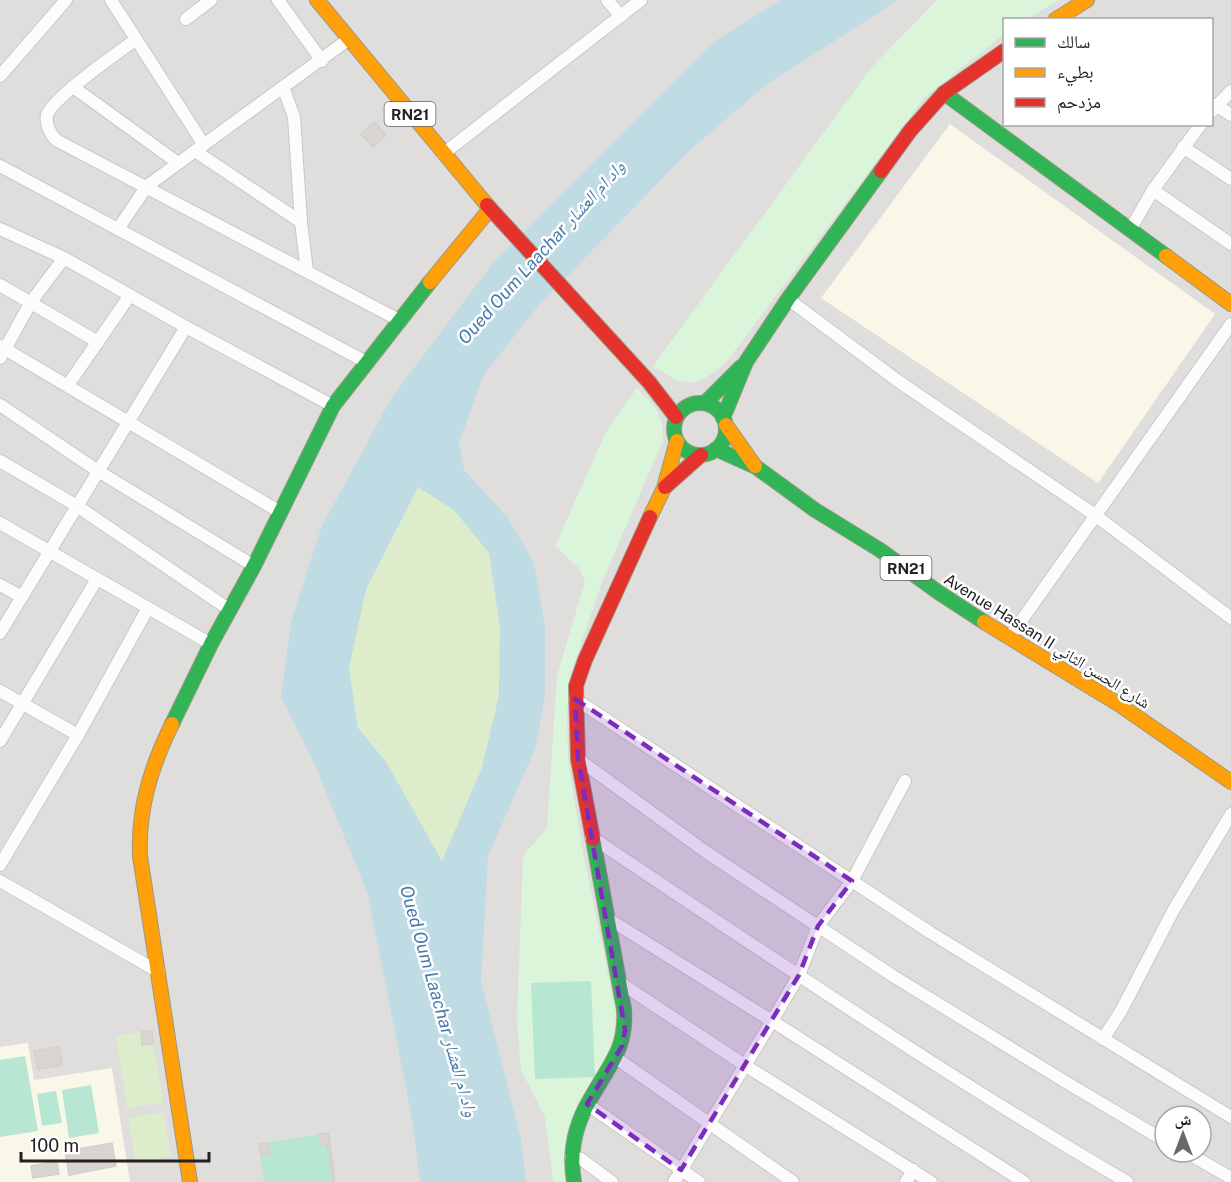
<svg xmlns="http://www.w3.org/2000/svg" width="1231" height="1182" font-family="'Public Sans','Noto Naskh Arabic',sans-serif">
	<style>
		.residential { fill: #dfdedc; fill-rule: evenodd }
		.education { fill: #f8f7e8 }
		.grass { fill: #ddeccb }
		.park { fill: #daf5da }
		.pitch { fill: #b7e6d2 }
		.parking { fill: #e0dfde }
		.water { fill: #bfdbe3; fill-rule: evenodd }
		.building { fill: #d7d4d2; stroke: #d3d0cc; stroke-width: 1.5 }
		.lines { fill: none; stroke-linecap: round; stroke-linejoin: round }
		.street-casing { stroke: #c9c8c7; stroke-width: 14 }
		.fast-casing { stroke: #999a82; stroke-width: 16 }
		.slow-casing { stroke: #999a82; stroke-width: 16 }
		.jam-casing { stroke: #999a82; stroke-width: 16 }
		.street { stroke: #fdfcfc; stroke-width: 12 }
		.fast { stroke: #30b455; stroke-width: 14 }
		.slow { stroke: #ff9f0a; stroke-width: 14 }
		.jam { stroke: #e5322d; stroke-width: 14 }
		.marked { fill: #7b2cbf; fill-opacity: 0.2; stroke: #7b2cbf; stroke-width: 4.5; stroke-dasharray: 12 8; stroke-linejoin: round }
		.labels { text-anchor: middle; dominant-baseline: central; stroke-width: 5; stroke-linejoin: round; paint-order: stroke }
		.shield { fill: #fff; stroke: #646464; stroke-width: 1.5 }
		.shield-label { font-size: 15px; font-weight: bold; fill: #222 }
		.street-label { font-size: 16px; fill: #222; stroke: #fff }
		.water-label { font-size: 18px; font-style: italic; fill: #4a7aab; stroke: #fff }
	</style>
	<rect width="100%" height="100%" fill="#f0eeeb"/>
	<path class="residential" d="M0 0H1231V1182H0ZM1004 20H1212V124H1004ZM1165 1116H1201V1152H1165Z"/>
	<g class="education">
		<polygon points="950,124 1215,314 1098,483 821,298"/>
		<polygon points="28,1043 34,1080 112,1068 130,1182 0,1182 0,1047"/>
	</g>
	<g class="grass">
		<polygon points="418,487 454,510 489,553 500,628 499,696 482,768 442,862 386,762 358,728 348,668 366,589"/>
		<polygon points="141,1032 143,1045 153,1044 163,1102 127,1109 116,1036"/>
		<polygon points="164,1112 171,1156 135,1162 128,1118"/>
	</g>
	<g class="park">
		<path d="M937 0H1059L1027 19 1004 20V34L925 97 725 364C693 389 686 388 653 366L871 68Z"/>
		<path d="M637 388C656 407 663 414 663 441L602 582 570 676 567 716 568 760 581 842 616 1013 613 1047 567 1182H553L545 1117 521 1070 517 1019 523 856 547 828 557 676 585 581 579 568 555 546 606 432Z"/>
	</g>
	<g class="pitch">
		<polygon points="591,981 595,1077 535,1079 531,983"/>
		<polygon points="25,1056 38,1131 0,1137 0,1060"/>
		<polygon points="91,1085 99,1133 69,1138 62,1090"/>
		<polygon points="56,1091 62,1123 42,1126 37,1094"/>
		<polygon points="328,1133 335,1182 264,1182 258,1144"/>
	</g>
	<polygon class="parking" points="238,1148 242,1182 212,1182 207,1152"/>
	<path class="water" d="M781 0H898L766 85 692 148 538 306 483 376 459 443 464 470 508 518 534 563 545 628V696L535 749 488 856 481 981 521 1139 526 1182H420L412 1118 367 892 315 765 281 697 291 622 321 528 392 397 493 263 715 41ZM418 487 454 510 489 553 500 628 499 696 482 768 442 861 386 762 358 728 349 668 366 589Z"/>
	<g class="building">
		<polygon points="374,122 386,135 373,147 361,134"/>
		<polygon points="152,1031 153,1044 142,1045 141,1032"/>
		<polygon points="59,1047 62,1065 38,1069 34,1051"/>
		<polygon points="328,1133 330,1144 321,1145 319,1134"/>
		<polygon points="112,1143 116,1166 69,1175 65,1151"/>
		<polygon points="268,1143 270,1154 261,1155 259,1144"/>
		<polygon points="327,1144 330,1144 335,1182 333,1182"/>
		<polygon points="57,1161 59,1174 33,1178 31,1166"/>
	</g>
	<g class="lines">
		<defs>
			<g id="street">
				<polyline points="111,0 204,145"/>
				<polyline points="278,0 322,61"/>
				<polyline points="607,0 621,16"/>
				<polyline points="186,19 211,0"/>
				<path d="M135 40C118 53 53 97 47 115 45 124 50 133 56 140L399 320"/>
				<polyline points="0,76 66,0"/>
				<polyline points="73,87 178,163"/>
				<polyline points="283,87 294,117 301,222"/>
				<polyline points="1216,105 1231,115"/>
				<polyline points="1212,111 1231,91"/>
				<polyline points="1183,147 1231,179"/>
				<polyline points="195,151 301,222 307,271"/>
				<polyline points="443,154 641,0"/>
				<polyline points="0,166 366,362"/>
				<polyline points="1153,190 1231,244"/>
				<polyline points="0,229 64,258 186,327 333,406"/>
				<polyline points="118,229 147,186 349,39"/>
				<polyline points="1130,230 1153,190 1201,124"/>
				<polyline points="0,285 98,342"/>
				<polyline points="788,299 898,381 1095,515 1231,618"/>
				<polyline points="0,346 280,512"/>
				<polyline points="0,358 31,302 64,258"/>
				<polyline points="68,385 130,295"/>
				<polyline points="0,405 98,471 254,566"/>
				<polyline points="0,461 77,506 230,610"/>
				<polyline points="0,523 211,644"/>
				<polyline points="0,585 22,597"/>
				<polyline points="0,633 186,327"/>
				<polyline points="1009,638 1231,324"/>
				<polyline points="0,691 78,735"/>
				<polyline points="575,699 931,933 1231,1117"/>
				<polyline points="0,741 97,579"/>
				<polyline points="578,759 706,852 893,976 1064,1081 1165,1141"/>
				<path d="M591 837C768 955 944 1075 1127 1182"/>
				<polyline points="0,865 78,735 148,608"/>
				<polyline points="0,881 159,972"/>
				<polyline points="607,918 772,1021 1024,1182"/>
				<polyline points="619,982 746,1066 931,1182"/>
				<polyline points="1103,1039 1121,1011 1173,911 1231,814"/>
				<polyline points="616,1058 793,1182"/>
				<polyline points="587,1104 699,1182"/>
				<polyline points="1186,1152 1231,1178"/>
				<polyline points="571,1157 581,1159 612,1182"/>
				<polyline points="674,1182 772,1021 799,975 818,926 852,881 905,781"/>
				<polyline points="906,1182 913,1170"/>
			</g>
			<g id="fast">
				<polyline points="944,93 1166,256"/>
				<polyline points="705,403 741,367"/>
				<circle cx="700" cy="429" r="26"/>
				<polyline points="723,418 746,362 788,299 881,171"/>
				<polyline points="716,449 756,467 815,510 880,550 938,592 984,622"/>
				<polyline points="172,724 211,644 254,566 333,406 430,282"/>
				<path d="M574 1182C569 1152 575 1124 591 1098 609 1065 627 1049 624 1009L593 839"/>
			</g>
			<g id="slow">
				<polyline points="317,0 487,205"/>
				<polyline points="1055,20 1087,0"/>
				<polyline points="1166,256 1231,304"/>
				<polyline points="430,282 490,209"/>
				<polyline points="726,425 755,466"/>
				<polyline points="650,517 664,488 677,441"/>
				<polyline points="984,622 1120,705 1231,782"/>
				<path d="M172 724C151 767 138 808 140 856L190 1182"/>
			</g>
			<g id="jam">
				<polyline points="881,171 910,131 944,93 1004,51"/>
				<polyline points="487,205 649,382 676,417"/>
				<polyline points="665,487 701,455"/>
				<polyline points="593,839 578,759 576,686 585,660 650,517"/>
			</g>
		</defs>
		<use href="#street" class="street-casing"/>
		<use href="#fast" class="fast-casing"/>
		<use href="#slow" class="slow-casing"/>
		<use href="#jam" class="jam-casing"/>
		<use href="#street" class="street"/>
		<use href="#fast" class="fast"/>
		<use href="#slow" class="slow"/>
		<use href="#jam" class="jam"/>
	</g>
	<path class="marked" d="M575 699 852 881 818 926 799 975 681 1170 587 1104 622 1046 625 1030 578 759Z"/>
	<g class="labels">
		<g class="shield">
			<rect x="384.5" y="102" width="51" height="24" rx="4.5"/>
			<rect x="880.5" y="556" width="51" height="24" rx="4.5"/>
		</g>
		<g class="shield-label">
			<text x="410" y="114">RN21</text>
			<text x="906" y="568">RN21</text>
		</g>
		<g class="street-label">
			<text transform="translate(1047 641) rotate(32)">Avenue Hassan II شارع الحسن الثاني</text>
		</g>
		<g class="water-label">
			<text transform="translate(541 252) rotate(-48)">Oued Oum Laachar واد ام العشار</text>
			<text transform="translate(439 1001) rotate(74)">Oued Oum Laachar واد ام العشار</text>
		</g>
	</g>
	<rect x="1003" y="18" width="210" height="108" fill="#ffffff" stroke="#a7a7a7" stroke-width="1.5"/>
	<rect x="1015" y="38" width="30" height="9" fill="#30b455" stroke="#a7a7a7" stroke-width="1.5"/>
	<text x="1057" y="48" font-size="18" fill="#222222">سالك</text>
	<rect x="1015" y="68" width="30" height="9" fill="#ff9f0a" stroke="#a7a7a7" stroke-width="1.5"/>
	<text x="1057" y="78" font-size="18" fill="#222222">بطيء</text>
	<rect x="1015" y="98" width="30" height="9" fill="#e5322d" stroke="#a7a7a7" stroke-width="1.5"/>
	<text x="1057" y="108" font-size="18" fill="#222222">مزدحم</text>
	<g transform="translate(1183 1134)"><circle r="28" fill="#ffffff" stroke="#a7a7a7" stroke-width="1.5"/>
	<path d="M0-4.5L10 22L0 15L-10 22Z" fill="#6a6968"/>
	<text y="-9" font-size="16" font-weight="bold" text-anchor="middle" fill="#222222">ش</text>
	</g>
	<path d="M21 1152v9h188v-9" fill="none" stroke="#222222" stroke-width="3"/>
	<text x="30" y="1152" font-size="18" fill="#222222" stroke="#ffffff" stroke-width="4.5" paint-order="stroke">100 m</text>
</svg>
